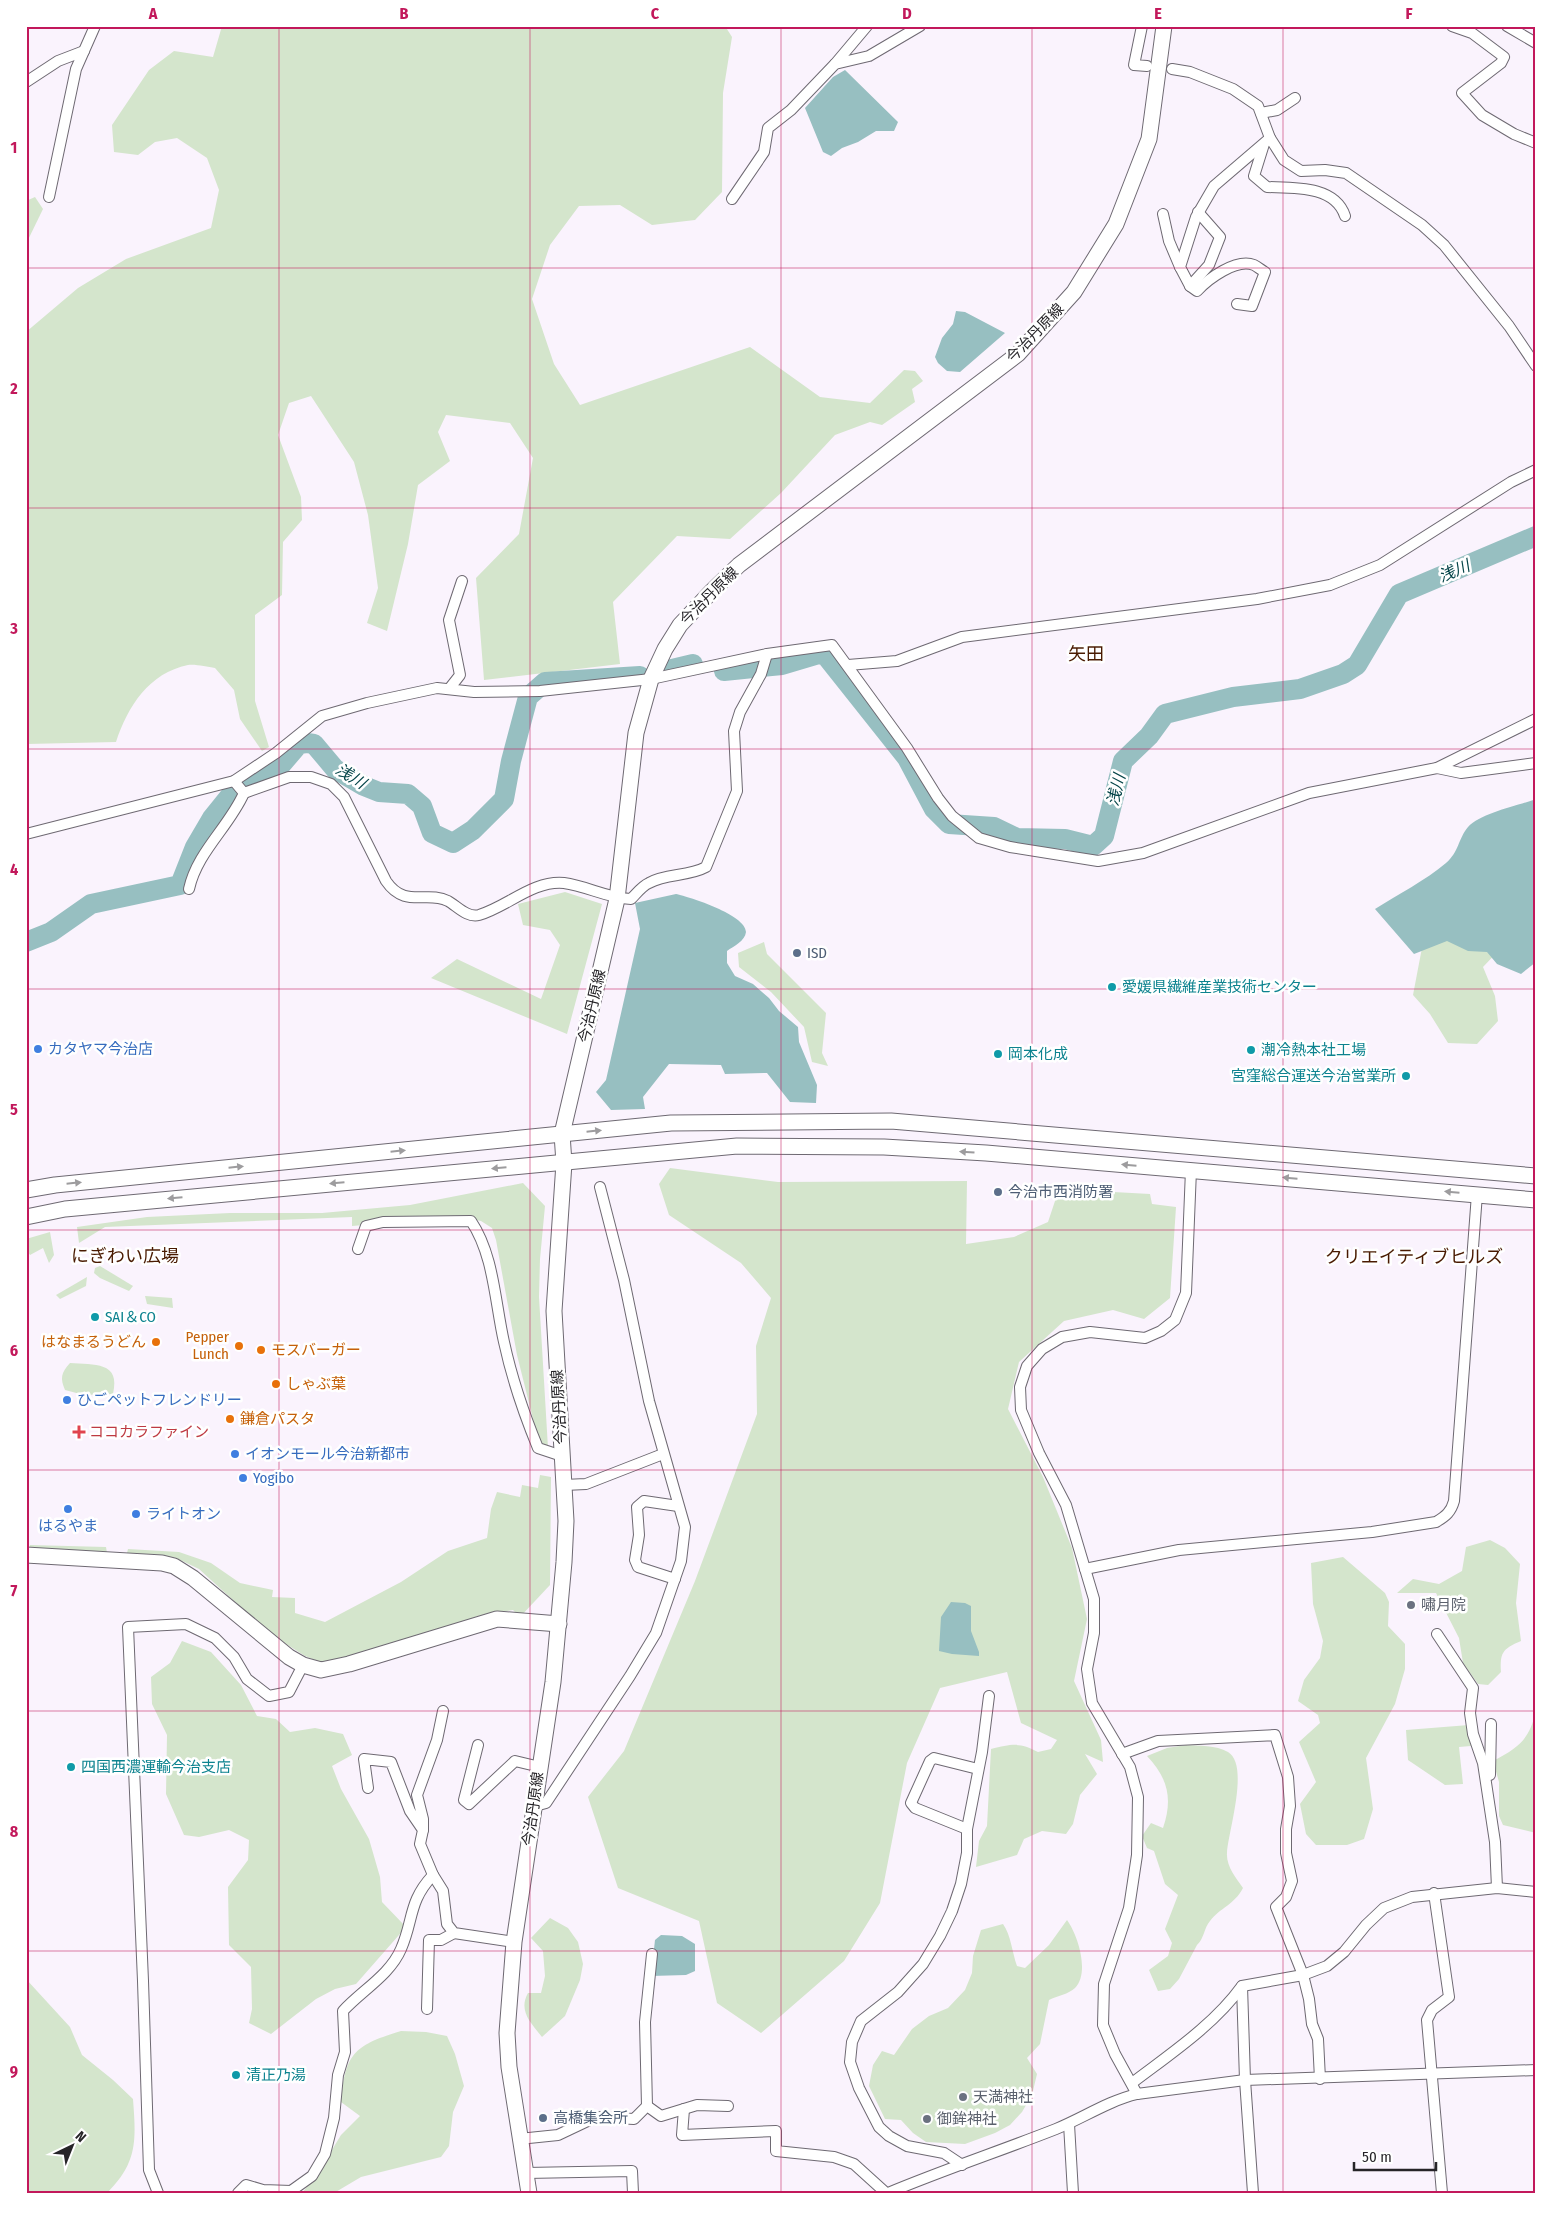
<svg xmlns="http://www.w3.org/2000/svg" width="1562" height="2219" font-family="'Fira Sans Condensed','Noto Sans JP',sans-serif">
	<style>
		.green { fill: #d4e5cc }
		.water { fill: #97bfc1 }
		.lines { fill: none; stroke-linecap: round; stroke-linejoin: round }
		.river { stroke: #97bfc1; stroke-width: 20 }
		.street-casing { stroke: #6e6972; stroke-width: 12 }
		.secondary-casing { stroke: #6e6972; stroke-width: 17 }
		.street { stroke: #fff; stroke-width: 10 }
		.secondary { stroke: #fff; stroke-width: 15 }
		.oneway { fill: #9d9c9e }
		.grid { fill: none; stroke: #c2185b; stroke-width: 1; stroke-opacity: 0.55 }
		.service-dot { fill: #5c6f8a; stroke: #fff; stroke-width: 2 }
		.culture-dot { fill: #0f9aa8; stroke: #fff; stroke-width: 2 }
		.shop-dot { fill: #3f7fe0; stroke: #fff; stroke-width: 2 }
		.food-dot { fill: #e8710a; stroke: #fff; stroke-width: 2 }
		.health-dot { fill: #e0444e; stroke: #fff; stroke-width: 2 }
		.worship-dot { fill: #6b7280; stroke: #fff; stroke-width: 2 }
		.labels { text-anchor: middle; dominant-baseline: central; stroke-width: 5; stroke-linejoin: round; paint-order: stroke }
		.street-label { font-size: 15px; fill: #262428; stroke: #fff }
		.service-label { font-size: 15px; fill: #4e5e75; stroke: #fff; text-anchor: start }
		.culture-label { font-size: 15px; fill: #0d838f; stroke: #fff; text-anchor: start }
		.shop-label { font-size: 15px; fill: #366cbe; stroke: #fff; text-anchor: start }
		.food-label { font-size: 15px; fill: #c56008; stroke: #fff; text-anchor: start }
		.health-label { font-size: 15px; fill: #be3a42; stroke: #fff; text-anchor: start }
		.worship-label { font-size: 15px; fill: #5b616d; stroke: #fff; text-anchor: start }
		.water-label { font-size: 16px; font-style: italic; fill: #044448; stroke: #fff }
		.quarter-label { font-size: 18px; fill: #491a01; stroke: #fff }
		.neatline { fill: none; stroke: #c2185b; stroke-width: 2 }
		.grid-label { font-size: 16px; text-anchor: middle; font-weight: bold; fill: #c2185b }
	</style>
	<rect width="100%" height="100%" fill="#faf3fd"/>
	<g class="green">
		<path d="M222 26H725L732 37 723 93 722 192 695 220 652 225 620 205 579 206 550 245 532 299 554 364 580 405 750 347 820 397 870 403 904 370 915 371 923 381 912 389 915 402 882 425 870 422 835 435 781 493 730 539 677 536 613 602 620 664 484 680 476 578 519 534 533 458 510 423 446 415 438 432 450 461 418 485 408 544 387 631 367 623 378 588 368 515 354 462 311 396 289 403 278 435 301 497 302 520 283 542 282 595 255 615V701L269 747 262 751 240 719 234 690 215 668C207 667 196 664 188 665 149 673 128 706 116 742L27 744 26 332 78 288 126 259 211 228 219 190 207 158 177 138 155 142 138 155 114 152 112 125 149 70 174 51 213 57Z"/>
		<polygon points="35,197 43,209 26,244 26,201"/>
		<polygon points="565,892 602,904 567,1034 431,978 457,959 541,999 560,945 550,930 523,925 518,904"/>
		<polygon points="1425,932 1502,947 1483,967 1495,996 1498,1021 1477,1044 1448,1043 1430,1014 1413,995"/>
		<polygon points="764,942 767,954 826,1013 822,1053 828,1066 812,1062 804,1027 771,992 739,967 738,953"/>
		<path d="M670 1168 778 1182 967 1181 966 1244 1014 1237 1048 1222 1059 1189 1150 1194 1152 1204 1176 1207 1170 1298 1144 1319 1113 1310 1064 1321 1019 1362 1008 1409 1043 1477 1072 1548 1087 1619 1074 1681 1101 1740 1103 1762 1085 1754 1097 1774 1080 1795 1073 1824 1066 1834 1042 1831 1024 1839 1017 1855 976 1867 979 1841 987 1826 991 1749C1012 1744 1020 1742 1038 1752L1051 1749 1057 1740 1021 1723 1007 1672 940 1688 907 1763 880 1903 844 1961 761 2033 717 2003 699 1921 618 1888 588 1797 624 1751 695 1581 757 1414 756 1346 771 1298 741 1263 669 1215 659 1184Z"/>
		<polygon points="523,1183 545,1206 540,1259 539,1297 548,1448 539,1443 517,1355 496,1240 492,1228 481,1221 462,1217 352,1226 352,1217 105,1227 79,1243 77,1227 147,1217 230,1213 322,1213 410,1205"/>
		<polygon points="50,1232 54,1255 49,1263 43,1248 30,1255 26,1249 26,1239"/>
		<polygon points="100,1266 133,1286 129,1291 100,1278 94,1273 95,1268"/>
		<polygon points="87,1277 86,1286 60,1299 56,1295"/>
		<polygon points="145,1296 172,1298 173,1308 147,1304"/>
		<path d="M70 1363C94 1365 121 1361 113 1394L84 1395 65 1390C60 1378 61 1373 70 1363Z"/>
		<polygon points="540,1475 551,1477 550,1585 520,1617 513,1610 478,1616 399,1645 327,1665 305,1656 286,1644 258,1623 199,1569 176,1558 127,1553 128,1549 179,1552 211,1563 240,1583 273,1590 272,1597 295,1598 295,1613 325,1622 401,1582 448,1551 487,1538 491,1509 497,1492 520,1497 522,1485 538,1488"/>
		<path d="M1490 1540 1505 1548 1520 1564 1516 1603 1521 1641C1502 1649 1500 1653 1501 1672L1488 1685 1478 1684 1463 1663 1459 1638 1436 1593H1397L1413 1579 1439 1584 1462 1571 1466 1547Z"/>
		<polygon points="30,1545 106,1547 107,1553 29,1552"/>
		<polygon points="1343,1557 1385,1593 1389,1602 1388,1626 1405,1644 1405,1669 1395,1704 1366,1758 1373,1809 1364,1839 1347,1845 1316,1845 1306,1834 1300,1804 1316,1782 1299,1742 1320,1723 1318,1715 1298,1701 1304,1680 1320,1658 1323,1641 1313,1604 1311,1563"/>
		<polygon points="182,1641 211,1652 241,1685 257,1716 276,1719 290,1732 315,1728 343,1734 352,1755 332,1766 341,1789 369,1839 380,1877 382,1902 406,1927 356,1984 335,1989 316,1999 271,2034 249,2023 252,2009 251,1967 229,1945 228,1887 248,1860 249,1840 229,1830 199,1837 184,1835 166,1794 167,1735 152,1704 151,1677 170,1663"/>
		<path d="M1536 1711V1833L1503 1825 1499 1816V1782L1493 1761C1519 1747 1529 1740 1536 1711Z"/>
		<polygon points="1469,1725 1471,1746 1459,1747 1463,1784 1445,1785 1408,1760 1406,1730"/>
		<path d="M1186 1745C1199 1746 1216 1745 1228 1752 1250 1765 1228 1832 1227 1853 1226 1866 1236 1878 1243 1888 1234 1905 1221 1907 1210 1921 1204 1928 1204 1939 1197 1945L1179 1979 1170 1989 1158 1991 1149 1970 1168 1956 1172 1943 1165 1929 1178 1895 1165 1884 1154 1851 1147 1848 1142 1836 1151 1823 1163 1828C1173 1799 1168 1778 1147 1756L1167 1748Z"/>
		<path d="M550 1918 568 1928 578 1942 583 1964 580 1980 565 2016 542 2037C531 2023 518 2011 528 1993H541L545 1976 543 1951 531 1938Z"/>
		<path d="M1067 1920C1078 1935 1090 1973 1075 1988 1069 1994 1057 1996 1049 2000L1040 2044 1027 2058 1037 2074 1032 2095 1022 2112 1010 2125 995 2133 965 2144 926 2142 913 2133 901 2120 885 2119 869 2086 873 2065 882 2051 894 2055 912 2029 929 2016 948 2008 965 1990 972 1973 973 1956 981 1930 1003 1924C1011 1935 1012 1952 1017 1966L1025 1968 1049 1945Z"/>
		<path d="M26 1979 70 2027 82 2055 113 2080 133 2099C136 2140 138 2162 107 2193H26Z"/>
		<path d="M401 2031 426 2032 447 2036 455 2054 464 2086 453 2112 449 2146 441 2157 361 2177 334 2193H302L318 2173 341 2135 360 2116 341 2102C345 2053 355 2045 401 2031Z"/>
	</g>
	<g class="water">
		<polygon points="845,70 898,122 894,131 876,131 858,142 842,148 831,156 823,152 805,108 833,77"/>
		<polygon points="956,311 965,312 1005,333 960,372 947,371 938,363 935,357 942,338 953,324"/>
		<path d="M1536 799V962L1521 974 1497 964 1487 952 1468 951 1447 941 1414 954 1375 909C1397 895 1426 880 1446 863 1459 852 1458 839 1468 827 1481 813 1517 806 1536 799Z"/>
		<path d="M676 894C690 897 746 915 746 932 745 941 734 946 727 951V963L735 976 753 984 769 998 779 1011 798 1027 799 1042 817 1085 816 1103 790 1102 767 1073 725 1074 721 1065 669 1064 643 1097 645 1109 611 1110 596 1092 606 1080 640 929 635 903Z"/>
		<polygon points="951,1602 965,1603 971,1606 971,1631 979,1652 979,1656 952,1654 939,1651 941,1617"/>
		<polygon points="661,1935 682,1936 695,1944 695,1971 686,1975 651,1976 655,1940"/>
	</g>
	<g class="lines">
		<g class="river">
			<polyline points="672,669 693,664"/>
			<polyline points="724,671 782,665 819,654 826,656 907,758 934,809 949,824 994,827 1017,838 1065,839 1093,846 1104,836 1123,761 1149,736 1165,714 1233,697 1300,689 1343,674 1357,665 1399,594 1536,536"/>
			<polyline points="26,942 51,932 91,904 180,885 195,847 212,818 233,792 275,772 299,744 307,743 314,744 335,769 364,786 379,792 408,794 422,806 432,833 453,843 473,830 504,799 511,761 528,697 545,682 640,676"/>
		</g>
		<defs>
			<g id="street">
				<polyline points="1142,26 1134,65 1147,66"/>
				<polyline points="1452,26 1472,33 1504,57 1501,63 1462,93 1482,115 1514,134 1536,143"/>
				<polyline points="1507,26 1536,43"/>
				<polyline points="835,64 867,26"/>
				<polyline points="1172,69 1190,72 1233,89 1258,106 1270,138 1284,160 1301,171 1325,170 1346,173 1422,225 1444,245 1509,326 1536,366"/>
				<polyline points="26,82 58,61 84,51"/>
				<polyline points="1261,113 1277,110 1295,98"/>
				<path d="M1264 144 1254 176 1267 187C1293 188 1335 185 1345 216"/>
				<polyline points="49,197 76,69 95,26"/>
				<polyline points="732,199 764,152 768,128 791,110 835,64 869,56 920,26"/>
				<polyline points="1163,214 1169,241 1180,267"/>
				<polyline points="1190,286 1209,265 1220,237 1198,212"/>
				<path d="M1237 304 1252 306 1265 272C1261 270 1258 267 1254 265 1236 258 1208 279 1197 291L1190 286 1180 267 1196 217 1214 186 1270 138"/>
				<polyline points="848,665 897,661 962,637 1257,599 1330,585 1380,565 1511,482 1536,470"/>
				<polyline points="449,689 460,675 449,620 462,581"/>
				<polyline points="1437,768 1461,773 1536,763"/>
				<path d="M234 781 244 793 289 777H311L331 784 344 797 386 881C405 909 427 890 448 901 457 906 467 918 479 915 507 907 533 880 564 883 587 886 607 898 631 899 636 894 642 886 649 883 666 873 688 877 706 867L737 791 734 731 740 712 761 674 767 654"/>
				<polyline points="26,834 234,781 276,753 322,716 367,703 437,688 474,692 540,691 651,679 767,654 832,645 907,748 938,798 952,816 979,838 1010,847 1098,861 1143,853 1309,793 1437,768 1536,719"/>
				<path d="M189 889C197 852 229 827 244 793"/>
				<path d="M358 1249 366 1226 383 1222 471 1221C494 1255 495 1303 504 1342 512 1379 524 1414 538 1448L562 1456"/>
				<polyline points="564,1485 586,1484 663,1454"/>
				<path d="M1085 1569 1179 1550 1372 1532 1436 1522C1446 1516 1451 1512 1454 1501L1477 1194"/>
				<polyline points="675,1579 638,1567 635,1560 639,1535 637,1507 644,1501 678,1506"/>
				<polyline points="1437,1634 1473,1688 1470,1713 1473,1734 1483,1763 1495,1842 1497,1888"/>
				<polyline points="478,1745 464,1800 469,1804 515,1761 540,1767"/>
				<polyline points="1122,1754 1158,1741 1275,1735 1288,1777 1290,1806 1286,1829 1286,1853 1292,1881 1286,1897 1276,1907 1303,1975 1309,1999 1312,2024 1318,2039 1320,2079"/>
				<polyline points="1490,1775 1491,1724"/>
				<polyline points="368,1788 364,1759 391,1762 410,1811 423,1830 420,1844 433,1875 443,1891 447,1924 454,1933 514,1942"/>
				<polyline points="535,1806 546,1803 630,1676 656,1633 681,1561 685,1527 649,1401 624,1280 600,1187"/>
				<polyline points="967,1829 915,1808 911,1803 930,1761 934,1758 978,1769"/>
				<polyline points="423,1830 423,1819 417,1795 437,1740 443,1711"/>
				<polyline points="1434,1893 1449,1997 1432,2010 1427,2020 1442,2193"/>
				<polyline points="1242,1986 1245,2080 1253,2193"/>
				<polyline points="427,2009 429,1940 441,1940 454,1933"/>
				<path d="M1132 2083C1170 2054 1214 2025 1242 1986L1303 1975 1327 1966 1344 1952 1366 1925 1384 1908 1412 1897 1497 1888 1536 1892"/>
				<polyline points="1137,2094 1115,2054 1103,2025 1104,1984 1129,1908 1137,1855 1138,1797 1130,1767 1092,1703 1087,1669 1094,1633 1094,1599 1066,1505 1039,1453 1021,1410 1020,1387 1027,1366 1042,1349 1062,1337 1090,1332 1145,1338 1161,1331 1175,1320 1186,1293 1191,1170"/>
				<polyline points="647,2106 645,2022 652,1954"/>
				<polyline points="684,2109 682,2135 776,2131 776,2151 834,2157 854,2164 886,2193"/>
				<polyline points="1069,2124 1073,2193"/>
				<polyline points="519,2139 558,2135 596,2117 634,2119 647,2106 661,2116 697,2105 728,2106"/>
				<polyline points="962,2165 944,2153 907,2146 889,2136 879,2127 859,2088 850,2062 852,2042 861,2021 898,1992 923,1964 940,1936 952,1911 961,1884 967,1853 967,1829 982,1752 989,1696"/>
				<polyline points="526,2173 632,2171 633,2193"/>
				<polyline points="158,2193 149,2170 143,1981 128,1627 186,1624 215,1638 234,1657 247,1679 269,1696 289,1692 303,1665"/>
				<path d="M238 2193 246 2185 263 2190 291 2191 312 2176 325 2154 334 2118 338 2075 345 2052 343 2011C361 1991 390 1975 401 1949 414 1919 408 1902 433 1875"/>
				<path d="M888 2193C943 2170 1000 2151 1056 2129 1083 2118 1108 2101 1137 2094L1245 2080 1536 2070"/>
			</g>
			<g id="secondary">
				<polyline points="26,1190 55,1185 671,1123 891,1121 1536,1176"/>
				<polyline points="26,1217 65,1209 737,1146 884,1147 986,1153 1536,1200"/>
				<polyline points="26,1555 162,1563 174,1566 193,1578 289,1657 303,1665 321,1670 349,1664 497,1619 559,1624"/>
				<polyline points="529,2193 509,2067 507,2033 514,1942 553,1682 564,1562 566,1521 554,1311 564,1163 562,1134 617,899 636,733 651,679 665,649 680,625 712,591 739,565 1018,354 1074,292 1116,224 1149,139 1164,26"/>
			</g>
		</defs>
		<use href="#street" class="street-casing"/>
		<use href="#secondary" class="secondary-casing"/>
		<use href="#street" class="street"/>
		<use href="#secondary" class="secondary"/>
	</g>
	<defs><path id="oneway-solid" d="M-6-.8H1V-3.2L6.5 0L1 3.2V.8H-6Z" transform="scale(1.25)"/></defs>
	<g class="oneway">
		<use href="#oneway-solid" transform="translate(594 1131) rotate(-6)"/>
		<use href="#oneway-solid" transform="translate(398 1151) rotate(-6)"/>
		<use href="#oneway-solid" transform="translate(967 1152) rotate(-176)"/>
		<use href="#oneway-solid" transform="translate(1129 1165) rotate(-175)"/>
		<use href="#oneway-solid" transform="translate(236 1167) rotate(-6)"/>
		<use href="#oneway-solid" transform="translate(499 1168) rotate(175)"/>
		<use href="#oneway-solid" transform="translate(1290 1178) rotate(-175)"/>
		<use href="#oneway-solid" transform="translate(74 1183) rotate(-6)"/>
		<use href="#oneway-solid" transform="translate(337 1183) rotate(175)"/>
		<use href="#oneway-solid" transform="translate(1452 1192) rotate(-175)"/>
		<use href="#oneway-solid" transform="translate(175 1198) rotate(175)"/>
	</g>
	<path class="grid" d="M279 26V2193M530 26V2193M781 26V2193M1032 26V2193M1283 26V2193M26 268H1536M26 508H1536M26 749H1536M26 989H1536M26 1230H1536M26 1470H1536M26 1711H1536M26 1951H1536"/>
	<g class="service-dot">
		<circle cx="797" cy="953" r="5"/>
		<circle cx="998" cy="1192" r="5"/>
		<circle cx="543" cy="2118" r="5"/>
	</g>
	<g class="culture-dot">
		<circle cx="1112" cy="987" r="5"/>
		<circle cx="1251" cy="1050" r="5"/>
		<circle cx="998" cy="1054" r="5"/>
		<circle cx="1406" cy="1076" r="5"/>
		<circle cx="95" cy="1317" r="5"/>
		<circle cx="71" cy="1767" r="5"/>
		<circle cx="236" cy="2075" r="5"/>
	</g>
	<g class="shop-dot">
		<circle cx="38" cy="1049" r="5"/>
		<circle cx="67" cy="1400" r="5"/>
		<circle cx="235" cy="1454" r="5"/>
		<circle cx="243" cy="1478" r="5"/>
		<circle cx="68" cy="1509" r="5"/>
		<circle cx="136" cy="1514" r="5"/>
	</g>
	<g class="food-dot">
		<circle cx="156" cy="1342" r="5"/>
		<circle cx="239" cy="1346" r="5"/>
		<circle cx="261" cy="1350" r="5"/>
		<circle cx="276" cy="1384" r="5"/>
		<circle cx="230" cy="1419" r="5"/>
	</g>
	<path class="health-dot" d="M76.5 1424.5h5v5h5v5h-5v5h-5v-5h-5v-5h5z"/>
	<g class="worship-dot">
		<circle cx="1411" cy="1605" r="5"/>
		<circle cx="963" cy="2097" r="5"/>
		<circle cx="927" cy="2119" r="5"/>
	</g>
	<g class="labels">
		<g class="street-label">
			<text transform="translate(1035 333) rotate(-46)">今治丹原線</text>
			<text transform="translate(709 596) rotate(-45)">今治丹原線</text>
			<text transform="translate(592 1006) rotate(-77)">今治丹原線</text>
			<text transform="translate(559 1407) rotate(-93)">今治丹原線</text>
			<text transform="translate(533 1809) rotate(-82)">今治丹原線</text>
		</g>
		<g class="service-label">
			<text x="807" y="953">ISD</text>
			<text x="1008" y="1192">今治市西消防署</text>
			<text x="553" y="2118">高橋集会所</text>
		</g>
		<g class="culture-label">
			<text x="1122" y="987">愛媛県繊維産業技術センター</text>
			<text x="1261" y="1050">潮冷熱本社工場</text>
			<text x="1008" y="1054">岡本化成</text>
			<text x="1396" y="1076" text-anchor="end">宮窪総合運送今治営業所</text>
			<text x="105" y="1317">SAI＆CO</text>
			<text x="81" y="1767">四国西濃運輸今治支店</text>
			<text x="246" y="2075">清正乃湯</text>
		</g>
		<g class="shop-label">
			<text x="48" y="1049">カタヤマ今治店</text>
			<text x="77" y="1400">ひごペットフレンドリー</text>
			<text x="245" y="1454">イオンモール今治新都市</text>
			<text x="253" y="1478">Yogibo</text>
			<text x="146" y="1514">ライトオン</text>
			<text x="68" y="1526" text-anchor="middle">はるやま</text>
		</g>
		<g class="food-label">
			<text x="229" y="1337" text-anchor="end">Pepper<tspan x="229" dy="17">Lunch</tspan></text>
			<text x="146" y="1342" text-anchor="end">はなまるうどん</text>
			<text x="271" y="1350">モスバーガー</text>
			<text x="286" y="1384">しゃぶ葉</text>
			<text x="240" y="1419">鎌倉パスタ</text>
		</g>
		<g class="health-label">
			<text x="89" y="1432">ココカラファイン</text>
		</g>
		<g class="worship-label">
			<text x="1421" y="1605">嘯月院</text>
			<text x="973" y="2097">天満神社</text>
			<text x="937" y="2119">御鉾神社</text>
		</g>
		<g class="water-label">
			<text transform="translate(1454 571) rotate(-23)">浅川</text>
			<text transform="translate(351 776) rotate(32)">浅川</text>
			<text transform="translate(1116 790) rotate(-76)">浅川</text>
		</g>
		<g class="quarter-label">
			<text x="1086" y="654">矢田</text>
			<text x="125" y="1256">にぎわい広場</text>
			<text x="1414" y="1257">クリエイティブヒルズ</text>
		</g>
	</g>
	<rect width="1562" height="2219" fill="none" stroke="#ffffff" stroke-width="55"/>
	<g transform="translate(72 2146) rotate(43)" stroke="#ffffff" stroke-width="4" paint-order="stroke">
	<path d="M0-4L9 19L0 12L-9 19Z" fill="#262428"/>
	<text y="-8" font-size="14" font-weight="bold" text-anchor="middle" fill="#262428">N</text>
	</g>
	<path d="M1354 2162v8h82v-8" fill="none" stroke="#262428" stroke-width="2.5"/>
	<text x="1362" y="2162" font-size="15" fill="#262428" stroke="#ffffff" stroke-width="4" paint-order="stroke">50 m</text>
	<rect x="28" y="28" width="1506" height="2164" class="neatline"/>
	<g class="grid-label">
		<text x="153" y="19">A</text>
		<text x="404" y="19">B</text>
		<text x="655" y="19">C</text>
		<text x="907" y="19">D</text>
		<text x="1158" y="19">E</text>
		<text x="1409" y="19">F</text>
		<text x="14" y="153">1</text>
		<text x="14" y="394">2</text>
		<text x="14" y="634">3</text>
		<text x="14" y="875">4</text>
		<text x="14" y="1115">5</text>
		<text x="14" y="1356">6</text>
		<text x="14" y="1596">7</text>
		<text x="14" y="1837">8</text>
		<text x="14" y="2077">9</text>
	</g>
</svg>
